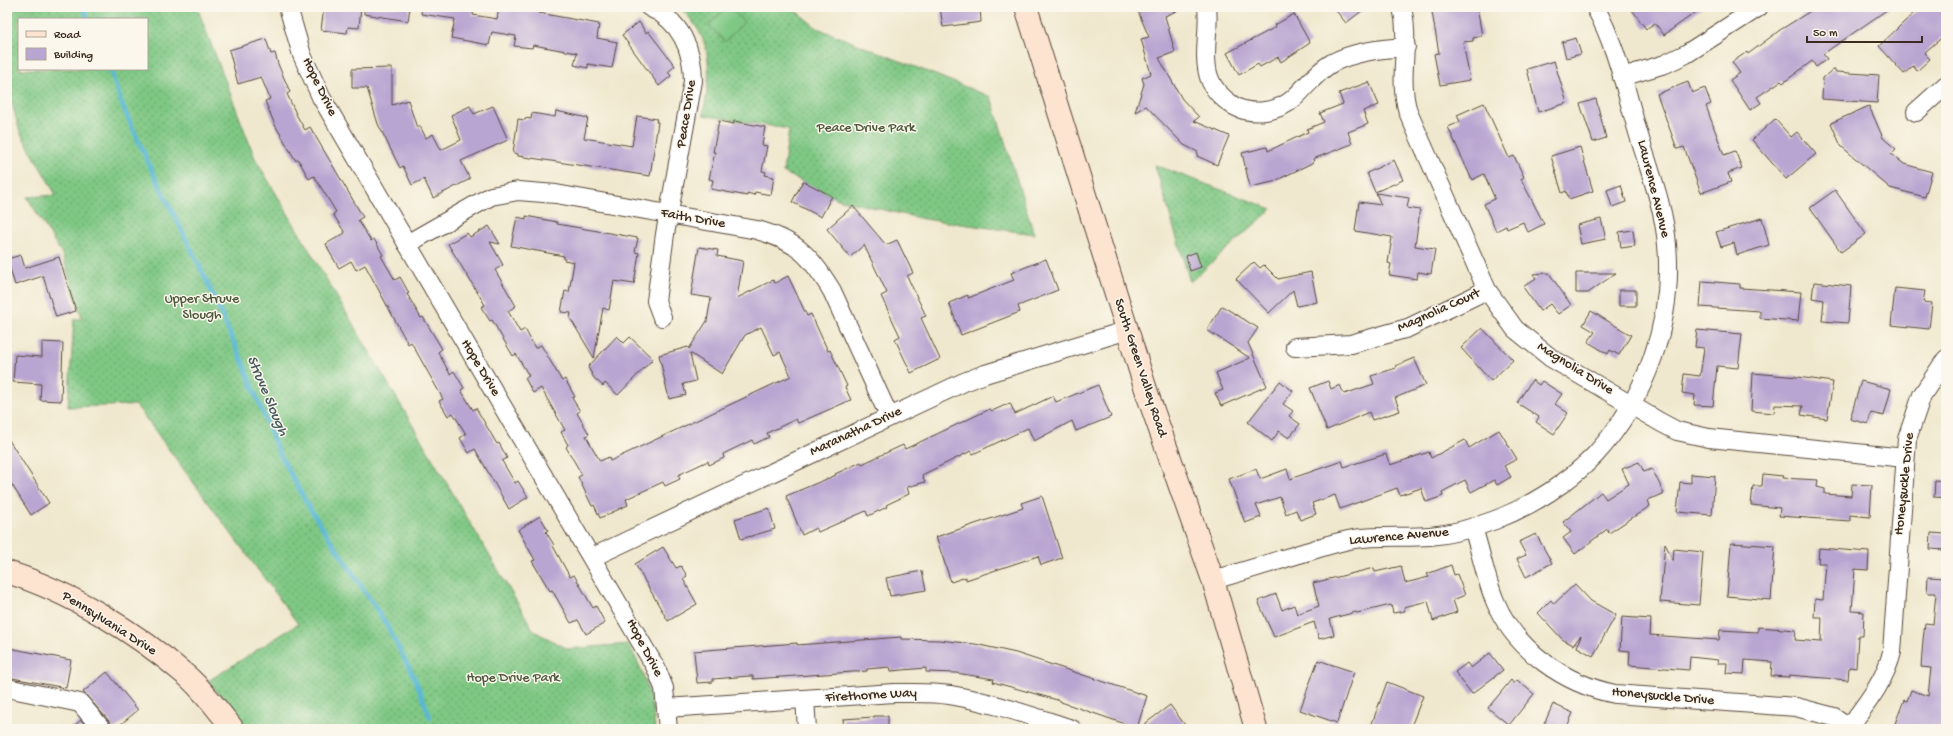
<svg xmlns="http://www.w3.org/2000/svg" width="1953" height="736" font-family="'Gochi Hand',sans-serif">
	<style>
		.grass { fill: url(#grass-dots); stroke: #5d7951; fill-rule: evenodd }
		.garden { fill: #7fc884; stroke: #5d7951 }
		.lines { fill: none; stroke-linecap: round; stroke-linejoin: round }
		.stream { stroke: #57b7d6; stroke-width: 4.5 }
		.building { fill: #b9a5d1 }
		.street-casing { stroke: #564638; stroke-width: 20 }
		.secondary-casing { stroke: #564638; stroke-width: 24 }
		.street { stroke: #fff; stroke-width: 18 }
		.secondary { stroke: #fde4d1; stroke-width: 22 }
		.labels { text-anchor: middle; dominant-baseline: central; stroke-width: 3; stroke-linejoin: round; paint-order: stroke }
		.street-label { font-size: 14px; fill: #3b2a1e; stroke: #fbf7ec }
		.park-label { font-size: 14px; fill: #4f593d; stroke: #fbf7ec }
		.water-label { font-size: 15px; font-style: italic; fill: #455b5e; stroke: #fbf7ec }
	</style>
	<defs>
		<pattern id="grass-dots" width="8" height="8" patternUnits="userSpaceOnUse"><rect width="8" height="8" fill="#7fc884"/><path d="M2 2h.1M6 6h.1" fill="none" stroke="#69a36b" stroke-width="1.8" stroke-linecap="round"/></pattern>
	</defs>
	<rect width="100%" height="100%" fill="#fbf7ec"/>
	<filter id="ink" filterUnits="userSpaceOnUse"><feTurbulence type="fractalNoise" baseFrequency=".025" numOctaves="2"/><feDisplacementMap in="SourceGraphic" scale="8" xChannelSelector="R" yChannelSelector="G"/><feConvolveMatrix kernelMatrix="1 2 1 2 8 2 1 2 1" color-interpolation-filters="sRGB"/></filter>
	<filter id="wash" filterUnits="userSpaceOnUse"><feTurbulence type="fractalNoise" baseFrequency=".012" numOctaves="4" result="noise"/><feDisplacementMap in="SourceGraphic" scale="16" xChannelSelector="R" yChannelSelector="G"/><feGaussianBlur stdDeviation="0.9" result="paint"/><feColorMatrix in="noise" values="0 0 0 0 0 0 0 0 0 0 0 0 0 0 0 0 0 1.4 0 .05"/><feComposite in="paint" operator="in"/></filter>
	<g filter="url(#wash)">
		<rect width="100%" height="100%" fill="#f0e8ce"/>
		<g class="grass">
			<path d="M7 7H197L255 158 534 631 568 649 628 644C645 673 652 695 655 729H248L208 681 298 624 136 405 68 407 74 320 82 318 62 254 27 197 56 195 20 132 7 86ZM19 19H147V69H19Z"/>
			<path d="M679 7H791L817 28 991 97 1034 234 924 219 840 200 783 172 789 129 703 115C711 72 715 39 679 7Z"/>
			<polygon points="1155,165 1272,209 1190,282"/>
		</g>
		<polygon class="garden" points="727,7 729,7 744,22 725,42 709,25"/>
		<g class="lines">
			<g class="stream">
				<polyline points="83,7 88,19"/>
				<polyline points="110,69 123,107 152,171 203,273 243,363 278,451 310,509 385,622 416,681 430,717"/>
			</g>
		</g>
		<g id="blocks">
			<g class="building">
				<polygon points="324,7 361,7 359,28 348,27 347,33 321,30"/>
				<polygon points="364,7 410,7 408,21 364,14"/>
				<polygon points="422,7 474,7 473,15 497,19 499,8 515,11 516,7 519,7 540,11 539,13 599,24 597,38 617,42 612,68 588,64 588,68 574,65 577,53 533,45 532,48 514,46 516,36 492,32 489,45 451,38 455,19 421,14"/>
				<polygon points="940,7 980,7 981,22 943,27"/>
				<polygon points="1136,7 1186,7 1165,16 1175,52 1159,58 1182,99 1199,117 1194,121 1229,136 1217,165 1197,156 1198,152 1184,145 1146,106 1135,112 1144,84 1142,78 1151,74 1141,39 1149,37"/>
				<polygon points="1333,7 1367,7 1346,23"/>
				<polygon points="1435,7 1477,7 1482,36 1473,38 1473,41 1463,42 1470,80 1440,85 1434,54 1439,53 1432,12 1437,11"/>
				<polygon points="1630,7 1703,7 1664,35 1655,23 1646,29"/>
				<polygon points="1817,7 1891,7 1823,54 1827,59 1816,67 1812,61 1783,83 1781,81 1757,97 1761,103 1750,110 1730,80 1740,73 1732,62 1747,52 1748,54 1780,30"/>
				<polygon points="1920,7 1946,7 1946,34 1924,53 1930,59 1917,71 1913,66 1904,74 1879,46"/>
				<polygon points="1294,14 1310,43 1281,62 1278,57 1260,67 1258,64 1239,75 1227,53 1276,27 1275,25"/>
				<polygon points="639,22 646,33 648,31 675,66 668,72 671,76 659,86 622,35"/>
				<polygon points="1576,38 1581,54 1566,58 1562,42"/>
				<polygon points="266,39 271,54 275,53 278,64 290,92 287,94 297,116 305,130 310,127 363,217 358,220 371,241 374,239 383,255 381,256 395,280 400,277 409,293 407,294 421,318 423,317 442,349 438,352 450,374 454,371 464,388 461,390 473,410 476,408 497,444 499,443 507,458 502,461 515,483 518,481 528,497 509,509 475,449 469,453 460,438 466,434 453,413 448,416 439,401 443,399 411,342 408,344 365,265 356,270 351,261 339,268 330,253 326,244 345,233 333,214 336,212 314,176 309,179 298,159 296,161 275,125 265,101 270,99 261,77 238,84 229,50"/>
				<polygon points="1554,61 1567,103 1538,112 1527,69"/>
				<polygon points="392,68 392,105 408,100 417,128 420,126 426,138 433,134 441,150 461,140 451,115 470,106 474,114 493,106 508,140 461,161 470,179 433,198 424,179 412,185 403,166 400,168 378,124 367,88 352,88 352,69"/>
				<polygon points="1834,68 1836,72 1879,75 1877,103 1822,99 1823,78"/>
				<polygon points="1369,82 1379,105 1363,111 1368,124 1348,132 1352,144 1313,159 1314,162 1273,182 1250,187 1242,153 1267,147 1268,151 1308,132 1307,129 1324,122 1320,113 1343,104 1339,93"/>
				<polygon points="1688,82 1692,93 1705,88 1711,104 1706,106 1724,155 1735,151 1742,168 1728,173 1731,182 1701,193 1684,147 1677,149 1657,94"/>
				<polygon points="1596,99 1606,138 1593,142 1580,104"/>
				<polygon points="1484,103 1509,158 1514,156 1524,177 1521,179 1544,224 1528,232 1523,222 1507,229 1506,226 1496,231 1484,204 1495,199 1484,174 1472,180 1448,127 1460,122 1457,115"/>
				<polygon points="1869,106 1883,138 1896,149 1891,154 1904,164 1932,172 1925,197 1890,188 1841,146 1831,123"/>
				<polygon points="556,111 588,118 584,138 632,146 637,116 657,119 656,122 658,122 650,176 518,156 518,154 513,153 518,119 525,120 526,118 531,119 532,113 555,117"/>
				<polygon points="1775,119 1791,137 1797,132 1816,154 1786,179 1752,140"/>
				<polygon points="719,121 734,124 734,121 765,127 762,145 767,146 762,171 766,172 765,175 774,177 771,195 755,192 754,195 747,193 747,196 711,189 713,180 709,179 715,152 713,152"/>
				<polygon points="1580,147 1593,191 1569,199 1566,191 1562,193 1551,156"/>
				<polygon points="1394,160 1403,180 1375,192 1367,173"/>
				<polygon points="803,181 832,196 821,217 792,202"/>
				<polygon points="1621,185 1626,202 1612,207 1607,190"/>
				<polygon points="1835,190 1866,234 1841,252 1810,208"/>
				<polygon points="1376,193 1409,198 1407,208 1420,210 1415,246 1435,249 1431,274 1418,272 1417,279 1389,275 1391,264 1388,263 1392,237 1355,231 1359,202 1381,205"/>
				<polygon points="853,206 886,245 897,240 913,273 907,276 926,316 921,318 940,359 911,373 895,339 900,336 881,296 887,293 864,245 850,257 827,229"/>
				<polygon points="526,216 557,222 557,224 638,238 635,252 639,253 634,284 614,281 609,310 603,308 594,358 570,318 571,313 561,312 565,291 569,292 574,262 564,260 564,256 511,246 517,217 526,219"/>
				<polygon points="1762,218 1769,245 1737,255 1734,243 1721,247 1716,232"/>
				<polygon points="1601,219 1606,239 1581,244 1577,225"/>
				<polygon points="489,226 500,244 490,242 503,265 495,270 516,306 508,311 520,332 525,329 535,348 541,345 562,381 565,379 575,397 572,398 580,411 577,413 589,434 586,436 600,461 609,457 610,461 791,376 780,352 774,355 761,327 745,335 722,374 690,353 696,381 683,384 686,395 669,399 659,355 688,347 689,349 707,321 711,298 691,295 699,247 718,250 717,256 743,261 737,298 773,280 775,283 788,276 807,316 811,314 828,351 830,350 847,386 845,387 851,400 798,423 796,419 767,433 769,437 754,444 752,440 723,454 724,458 709,465 708,461 678,475 680,479 665,486 663,482 626,499 628,505 600,518 594,505 592,506 578,477 582,475 566,447 568,445 561,432 565,430 541,388 533,393 525,378 529,376 516,354 513,356 492,320 490,321 481,307 485,305 448,244 467,233 470,237"/>
				<polygon points="1633,230 1635,246 1621,248 1619,232"/>
				<polygon points="1196,252 1201,267 1190,271 1186,256"/>
				<polygon points="21,255 25,268 59,257 76,311 56,317 43,276 15,285 7,259"/>
				<polygon points="1046,259 1058,290 1018,306 1020,312 961,335 949,303 968,295 968,298 1014,280 1011,273"/>
				<polygon points="1254,262 1260,268 1264,265 1278,279 1311,272 1317,302 1297,306 1293,290 1269,313 1236,279"/>
				<polygon points="1549,273 1571,305 1558,314 1550,304 1540,311 1523,287 1536,278 1533,274"/>
				<polygon points="1576,273 1616,273 1588,293 1576,293"/>
				<polygon points="1702,281 1740,284 1740,288 1801,292 1798,321 1760,318 1760,311 1700,307"/>
				<polygon points="1814,282 1851,286 1848,323 1822,321 1824,300 1812,298"/>
				<polygon points="1895,288 1925,291 1923,302 1932,303 1929,329 1891,325"/>
				<rect x="1619" y="290" width="17" height="16"/>
				<polygon points="1222,306 1258,328 1248,343 1267,386 1221,406 1215,393 1223,390 1216,373 1250,358 1207,330"/>
				<polygon points="1591,311 1631,335 1619,355 1610,350 1608,354 1588,342 1595,332 1583,325"/>
				<polygon points="1482,328 1513,360 1491,381 1461,348"/>
				<polygon points="1697,330 1742,334 1738,368 1717,366 1713,406 1694,405 1695,395 1682,393 1684,374 1700,376 1704,348 1695,347"/>
				<polygon points="617,336 624,343 630,337 653,359 618,395 605,383 603,386 594,378 588,367"/>
				<polygon points="42,342 63,343 61,401 40,400 41,384 13,382 15,355 42,357"/>
				<polygon points="1414,358 1426,385 1395,398 1400,411 1372,420 1369,412 1327,430 1310,388 1328,381 1331,389 1340,385 1344,394 1374,384 1371,376 1396,368 1395,366"/>
				<polygon points="1753,373 1798,377 1833,382 1827,419 1801,415 1803,406 1775,405 1774,413 1751,411"/>
				<polygon points="1532,380 1539,385 1542,381 1562,394 1555,404 1568,413 1554,434 1536,422 1539,417 1517,403"/>
				<polygon points="1280,381 1293,391 1283,404 1293,411 1289,416 1300,424 1289,438 1279,431 1272,441 1248,422"/>
				<polygon points="1861,381 1891,389 1884,416 1871,413 1868,424 1850,419"/>
				<polygon points="1098,385 1111,417 1076,431 1072,421 1034,441 1028,428 973,454 971,451 922,475 925,482 907,487 909,494 886,505 887,507 868,516 866,511 818,532 816,528 802,535 786,496 836,475 835,474 861,462 862,464 903,445 905,449 990,409 992,411 1010,403 1015,414 1053,396 1056,402"/>
				<polygon points="1499,430 1517,459 1504,466 1511,477 1497,485 1494,480 1471,492 1465,480 1442,492 1443,496 1426,502 1421,488 1400,495 1397,488 1340,509 1335,495 1312,503 1316,514 1300,520 1296,510 1286,514 1280,497 1256,505 1261,517 1245,523 1229,479 1256,469 1260,479 1287,469 1290,479 1342,461 1344,467 1386,454 1390,465 1429,452 1431,458 1465,440 1469,448"/>
				<polygon points="7,437 49,503 31,515 7,477"/>
				<polygon points="1639,462 1644,472 1652,469 1664,493 1648,500 1650,506 1609,533 1607,529 1575,554 1563,538 1571,532 1563,522 1601,492 1606,499 1629,484 1622,469"/>
				<polygon points="1691,474 1715,476 1712,515 1677,512 1680,482 1691,483"/>
				<polygon points="1763,474 1783,476 1782,478 1818,480 1817,487 1825,489 1825,494 1851,496 1852,484 1872,485 1870,517 1850,515 1850,521 1779,516 1780,508 1751,505 1753,486 1762,486"/>
				<polygon points="1935,480 1946,481 1946,498 1934,497"/>
				<polygon points="1042,496 1062,558 1041,565 1038,556 966,580 966,577 951,582 936,537 1023,508 1021,503"/>
				<polygon points="769,508 775,529 741,539 735,519"/>
				<polygon points="540,516 548,530 546,532 554,545 553,546 570,577 574,575 593,608 596,606 605,623 586,634 578,620 571,623 552,590 550,591 532,561 535,560 518,530"/>
				<polygon points="1931,533 1946,534 1946,550 1930,549"/>
				<polygon points="1536,534 1552,563 1526,577 1517,559 1526,555 1519,542"/>
				<polygon points="1665,543 1673,561 1674,549 1703,552 1699,605 1660,602"/>
				<polygon points="1731,543 1775,546 1771,600 1727,596"/>
				<polygon points="663,547 676,568 681,566 687,576 683,579 697,604 668,621 635,564"/>
				<polygon points="1819,548 1869,552 1868,570 1855,569 1852,611 1864,612 1863,636 1858,636 1856,668 1849,667 1848,680 1789,675 1789,677 1771,676 1772,662 1745,660 1744,674 1726,673 1727,663 1717,663 1718,660 1690,657 1689,670 1629,665 1630,651 1620,650 1622,617 1651,619 1650,635 1719,640 1720,630 1758,632 1758,627 1796,630 1795,640 1821,642 1822,617 1814,617 1815,599 1823,600 1826,563 1818,563"/>
				<polygon points="1451,565 1454,575 1457,574 1465,595 1453,600 1457,612 1433,621 1428,601 1404,607 1405,611 1393,613 1391,605 1357,613 1356,612 1330,619 1334,635 1319,639 1314,622 1274,637 1258,601 1276,594 1282,610 1294,605 1297,614 1319,606 1313,583 1374,568 1375,572 1401,566 1405,583 1429,577 1427,574"/>
				<polygon points="922,571 926,590 890,596 886,578"/>
				<polygon points="1928,577 1946,578 1946,729 1904,729 1894,726 1904,700 1907,701 1911,690 1928,696 1931,668 1921,667 1923,640 1925,623 1933,624 1936,593 1927,593"/>
				<polygon points="1575,584 1591,601 1616,615 1593,656 1577,647 1581,636 1573,645 1562,639 1538,613 1551,600 1554,604"/>
				<polygon points="901,637 901,639 939,640 975,644 1016,653 1147,696 1137,728 1061,702 1061,701 993,682 994,679 956,673 926,672 926,668 891,671 890,667 867,669 867,671 753,679 753,676 749,676 713,679 713,682 697,683 694,651 797,643 797,645"/>
				<polygon points="9,648 71,660 66,688 7,677"/>
				<polygon points="1490,653 1503,670 1472,694 1455,672 1467,663 1471,668"/>
				<polygon points="1318,660 1354,672 1337,723 1300,710"/>
				<polygon points="107,672 138,710 115,729 112,729 110,722 83,692"/>
				<polygon points="1511,680 1514,684 1517,680 1534,694 1509,725 1488,708"/>
				<polygon points="1387,682 1423,696 1410,729 1370,729"/>
				<polygon points="1553,704 1573,713 1566,729 1542,729"/>
				<polygon points="1170,705 1188,729 1138,729"/>
				<polygon points="874,716 888,716 888,729 844,729 843,719 874,717"/>
				<polygon points="81,720 88,729 70,729"/>
			</g>
		</g>
	</g>
	<g filter="url(#ink)">
		<use href="#blocks" fill-opacity="0" stroke="#564638" stroke-width="1"/>
		<g class="lines">
			<defs>
				<g id="street">
					<polyline points="288,7 302,55 321,97 656,668 664,688 668,729"/>
					<path d="M649 7C680 20 693 49 693 81L665 234 656 301 662 317"/>
					<path d="M1207 7C1210 29 1202 55 1209 77 1213 90 1223 99 1234 106 1252 116 1279 112 1294 98 1307 86 1316 72 1332 63 1355 51 1381 49 1406 47"/>
					<path d="M1402 7C1411 45 1397 74 1408 112L1487 290 1515 329 1551 358 1660 422 1677 431 1709 438 1905 458"/>
					<polyline points="1622,77 1665,64 1686,54 1759,7"/>
					<polyline points="1916,112 1946,85"/>
					<path d="M407 244 491 196 518 191 556 194 757 230C797 241 811 256 832 291L889 416"/>
					<polyline points="1295,347 1351,344 1408,328 1487,290"/>
					<path d="M1473 528C1481 552 1485 577 1495 601 1515 650 1565 684 1615 694L1796 707 1834 717 1853 729"/>
					<polyline points="593,557 964,382 985,374 1128,330"/>
					<path d="M1213 580C1242 572 1270 563 1299 554 1317 549 1335 542 1354 539 1380 535 1405 538 1430 536 1452 534 1474 528 1495 520 1531 506 1568 483 1595 455 1646 399 1674 321 1667 245 1664 206 1648 167 1637 129 1625 88 1616 45 1595 7"/>
					<polyline points="7,688 80,703 102,729"/>
					<polyline points="805,699 807,729"/>
					<path d="M666 708 894 693C912 693 931 692 950 695 992 702 1031 716 1072 729"/>
					<path d="M1850 726C1867 703 1885 681 1892 652L1907 439 1922 395 1946 359"/>
				</g>
				<g id="secondary">
					<polyline points="1026,7 1148,396 1213,580 1256,729"/>
					<path d="M7 572C71 592 137 633 187 676 204 691 219 711 233 729"/>
				</g>
			</defs>
			<use href="#street" class="street-casing"/>
			<use href="#secondary" class="secondary-casing"/>
			<use href="#street" class="street"/>
			<use href="#secondary" class="secondary"/>
		</g>
	</g>
	<g class="labels">
		<g class="street-label">
			<text transform="translate(319 87) rotate(64)">Hope Drive</text>
			<text transform="translate(687 114) rotate(-81)">Peace Drive</text>
			<text transform="translate(1653 189) rotate(76)">Lawrence Avenue</text>
			<text transform="translate(693 219) rotate(10)">Faith Drive</text>
			<text transform="translate(1439 311) rotate(-24)">Magnolia Court</text>
			<text transform="translate(480 368) rotate(59)">Hope Drive</text>
			<text transform="translate(1140 368) rotate(72)">South Green Valley Road</text>
			<text transform="translate(1575 369) rotate(32)">Magnolia Drive</text>
			<text transform="translate(856 432) rotate(-25)">Maranatha Drive</text>
			<text transform="translate(1905 484) rotate(-84)">Honeysuckle Drive</text>
			<text transform="translate(1399 537) rotate(-5)">Lawrence Avenue</text>
			<text transform="translate(109 624) rotate(32)">Pennsylvania Drive</text>
			<text transform="translate(644 648) rotate(62)">Hope Drive</text>
			<text transform="translate(871 696) rotate(-3)">Firethorne Way</text>
			<text transform="translate(1663 697) rotate(5)">Honeysuckle Drive</text>
		</g>
		<g class="park-label">
			<text x="866" y="128">Peace Drive Park</text>
			<text x="202" y="299">Upper Struve<tspan x="202" dy="16">Slough</tspan></text>
			<text x="513" y="678">Hope Drive Park</text>
		</g>
		<g class="water-label">
			<text transform="translate(267 396) rotate(67)">Struve Slough</text>
		</g>
	</g>
	<rect width="1953" height="736" fill="none" stroke="#fbf7ec" stroke-width="24"/>
	<rect x="18" y="18" width="130" height="52" fill="#fbf7ec" stroke="#aea59a"/>
	<rect x="26" y="31" width="20" height="6" fill="#fde4d1" stroke="#aea59a"/>
	<text x="54" y="38" font-size="12" fill="#3b2a1e">Road</text>
	<rect x="26" y="48" width="20" height="12" fill="#b9a5d1" stroke="#aea59a"/>
	<text x="54" y="58" font-size="12" fill="#3b2a1e">Building</text>
	<path d="M1807 36v6h115v-6" fill="none" stroke="#3b2a1e" stroke-width="2"/>
	<text x="1813" y="36" font-size="12" fill="#3b2a1e" stroke="#fbf7ec" stroke-width="3" paint-order="stroke">50 m</text>
</svg>
